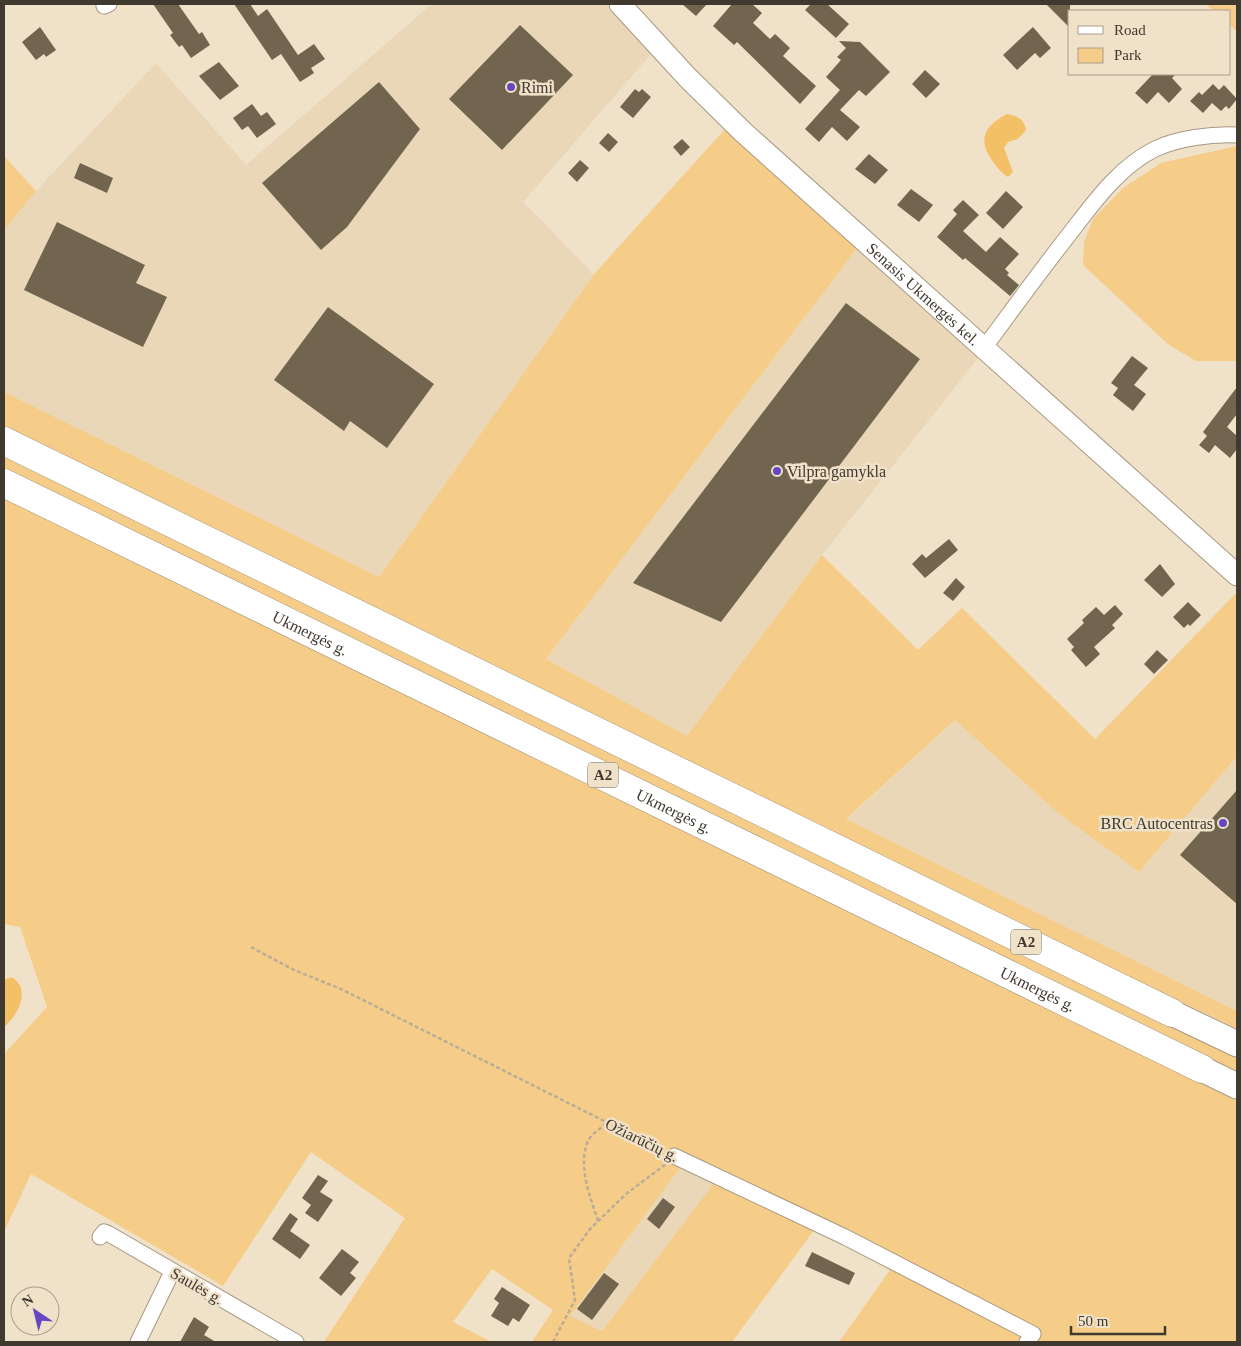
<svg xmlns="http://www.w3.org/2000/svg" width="1241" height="1346" font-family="Georgia,serif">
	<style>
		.built { fill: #ead7b8 }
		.green { fill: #f6cd88; fill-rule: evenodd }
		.water { fill: #f4c066 }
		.building { fill: #726550 }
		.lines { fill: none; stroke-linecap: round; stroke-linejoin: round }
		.minor-casing { stroke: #a69882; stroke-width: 17 }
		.secondary-casing { stroke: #a69882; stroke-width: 23 }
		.trunk-casing { stroke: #a69882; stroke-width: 27 }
		.motorway-casing { stroke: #a69882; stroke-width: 29 }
		.path { stroke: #b9ad9a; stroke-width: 2.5; stroke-dasharray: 4 2.5; stroke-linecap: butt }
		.minor { stroke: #fff; stroke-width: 15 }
		.secondary { stroke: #fff; stroke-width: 21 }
		.trunk { stroke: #fff; stroke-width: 25 }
		.motorway { stroke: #fff; stroke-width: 28 }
		.poi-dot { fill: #6548c1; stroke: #f0e1c9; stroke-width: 2 }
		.labels { text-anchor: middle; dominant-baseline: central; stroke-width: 5; stroke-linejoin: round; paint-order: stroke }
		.shield { fill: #f0e1c9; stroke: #746b5e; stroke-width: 1 }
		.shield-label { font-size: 15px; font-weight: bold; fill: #3f3930 }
		.poi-label { font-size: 16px; fill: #3f3930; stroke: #f0e1c9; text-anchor: start }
		.street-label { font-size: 16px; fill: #3f3930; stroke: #f0e1c9 }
	</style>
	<rect width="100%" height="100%" fill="#f0e1c9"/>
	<g class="built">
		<polygon points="432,4 606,4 651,54 523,202 594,274 379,577 4,392 4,230 36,191 156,63 246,165"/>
		<polygon points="857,248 979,357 822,555 687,737 546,659"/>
		<polygon points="955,720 1058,813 1139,872 1237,756 1237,1011 846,820"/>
		<polygon points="680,1168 716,1182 601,1332 570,1316"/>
	</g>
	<g class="green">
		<polygon points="1206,4 1237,4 1237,32 1230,25 1230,11 1214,11"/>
		<polygon points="725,129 857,248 546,659 687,736 822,555 918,650 962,608 1095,739 1237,592 1237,756 1139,872 1058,813 955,720 846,819 1237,1011 1237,1029 4,428 4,392 379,577 594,274"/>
		<polygon points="1237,146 1237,361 1196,361 1169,345 1083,265 1084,242 1093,219 1123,188 1161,163"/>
		<polygon points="4,156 36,191 4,230"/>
		<polygon points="4,454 1237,1055 1237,1075 4,473"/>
		<path d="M4 498 1237 1101V1342H839L890 1270 815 1229 732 1342H532L553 1310 492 1269 453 1322 492 1342H324L405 1218 311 1152 223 1286 31 1174 4 1232V1054L47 1007 20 927 4 924ZM680 1168 715 1182 602 1331 570 1316Z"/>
	</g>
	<g class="water">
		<path d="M1007 114C1018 116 1024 119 1026 130L1018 139 1008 142 1004 148 1013 172 1008 177C1000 172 996 166 991 159 977 138 986 125 1007 114Z"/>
		<path d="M11 977C32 988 18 1016 4 1027V980Z"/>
	</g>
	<g class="building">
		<polygon points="153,4 178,4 199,34 202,32 210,45 191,58 182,45 179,47 170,35 173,33"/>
		<polygon points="234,4 250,4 258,16 267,9 298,55 314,44 325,59 311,68 314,73 300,82 281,54 272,60"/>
		<polygon points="682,4 707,4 696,16"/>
		<polygon points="732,4 752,4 762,13 753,23 770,39 775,34 790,48 783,56 816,86 800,104 737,42 734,45 713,26"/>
		<polygon points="811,4 827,4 849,24 836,38 805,10"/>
		<polygon points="1046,4 1070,4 1070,28"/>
		<polygon points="520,25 573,75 502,150 449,99"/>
		<polygon points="40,27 56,50 46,57 44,54 36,60 22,42"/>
		<polygon points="1033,27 1051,48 1040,58 1035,53 1017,70 1003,55"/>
		<polygon points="839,41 860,42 890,72 866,96 859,90 840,110 860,127 847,141 832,127 819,142 805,129 840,90 826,77 841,60 837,57 846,48"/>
		<polygon points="219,62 239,86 220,100 199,76"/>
		<polygon points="925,70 940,84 926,98 912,84"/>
		<polygon points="1153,74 1176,74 1172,78 1182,89 1169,103 1158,92 1147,104 1135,93"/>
		<polygon points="379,82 420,129 347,227 321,250 262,183"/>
		<polygon points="1213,84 1219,90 1224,85 1237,99 1229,109 1226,106 1221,111 1212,103 1203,113 1190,101 1199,92 1202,95"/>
		<polygon points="635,89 639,92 642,89 651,97 633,118 620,107"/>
		<polygon points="252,104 261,116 267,112 276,124 257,138 248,126 242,130 233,118"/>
		<polygon points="608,133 618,142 609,152 599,143"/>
		<polygon points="682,139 690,147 681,156 673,147"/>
		<polygon points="869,154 888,170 875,184 855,169"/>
		<polygon points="580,160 589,168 577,182 568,173"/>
		<polygon points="80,163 113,178 107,193 74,178"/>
		<polygon points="911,189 933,205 919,222 897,205"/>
		<polygon points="1006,191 1023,207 1003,229 986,213"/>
		<polygon points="963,200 979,215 963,231 986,252 1000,237 1019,254 1005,269 1009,273 1007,275 1019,285 1010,296 965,258 963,260 937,237 957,214 953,210"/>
		<polygon points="57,222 145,265 136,283 167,297 143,347 24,290"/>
		<polygon points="846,303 920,359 721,622 633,583"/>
		<polygon points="328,307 434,384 387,448 350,421 344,431 274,380"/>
		<polygon points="1132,356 1148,368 1134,385 1146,394 1133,411 1113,395 1118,388 1111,383"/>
		<polygon points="1237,387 1237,414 1227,427 1237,436 1237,449 1230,458 1215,445 1209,453 1199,445 1207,436 1203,432"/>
		<polygon points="949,539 958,550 925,578 912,564 922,554 926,558"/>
		<polygon points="1160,564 1175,584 1162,597 1144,580"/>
		<polygon points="956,578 965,587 953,601 943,593"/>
		<polygon points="1188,602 1201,615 1190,626 1188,624 1184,628 1173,617"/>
		<polygon points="1115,605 1123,614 1112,625 1115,628 1094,647 1100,654 1086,667 1071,650 1074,647 1067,639 1084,623 1082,620 1096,607 1104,615"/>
		<polygon points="1157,650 1168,660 1154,674 1144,664"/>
		<polygon points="1237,790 1237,904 1180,855"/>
		<polygon points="318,1175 328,1181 320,1192 333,1200 318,1222 305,1213 311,1205 302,1198"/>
		<polygon points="663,1198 675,1207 659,1229 647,1219"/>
		<polygon points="290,1213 298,1219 290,1231 310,1245 300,1259 272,1239"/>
		<polygon points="342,1249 359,1262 350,1273 356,1278 341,1296 319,1278"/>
		<polygon points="812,1252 855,1273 849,1285 805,1266"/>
		<polygon points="604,1273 619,1284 592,1320 577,1309"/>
		<polygon points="502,1287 530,1305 519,1322 513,1318 508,1326 491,1316 499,1303 494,1299"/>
		<polygon points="194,1317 209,1327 204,1335 216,1342 180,1342"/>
	</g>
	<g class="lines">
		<defs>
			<g id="minor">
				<polyline points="104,6 109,4"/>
				<path d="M984 348C1013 309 1041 270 1071 232 1095 201 1119 167 1155 149 1178 138 1211 134 1237 135"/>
				<polyline points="674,1156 845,1237 1033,1334 1027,1342"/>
				<polyline points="100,1237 104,1232 109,1234 296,1342"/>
				<polyline points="138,1342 172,1272"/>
			</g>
			<g id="secondary">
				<path id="s1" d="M620 4 688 78 743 132 1237 575"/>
			</g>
			<g id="trunk">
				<polyline points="1172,1013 1237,1044"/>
				<polyline points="1202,1069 1237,1086"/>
			</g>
			<g id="motorway">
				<polyline points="4,441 1172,1013"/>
				<path id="s2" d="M4 483 1202 1069"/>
			</g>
		</defs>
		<use href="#minor" class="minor-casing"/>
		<use href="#secondary" class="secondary-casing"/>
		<use href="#trunk" class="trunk-casing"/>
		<use href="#motorway" class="motorway-casing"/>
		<g class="path">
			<polyline points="251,947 292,969 343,990 662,1150"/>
			<path d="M598 1221C591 1199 577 1165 588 1141 591 1134 602 1128 607 1122"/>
			<polyline points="553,1342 575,1300 569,1258 590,1229 626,1194 666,1164"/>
		</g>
		<use href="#minor" class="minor"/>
		<use href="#secondary" class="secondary"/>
		<use href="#trunk" class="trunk"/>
		<use href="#motorway" class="motorway"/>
	</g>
	<g class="poi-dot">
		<circle cx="511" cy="87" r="5"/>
		<circle cx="777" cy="471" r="5"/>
		<circle cx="1223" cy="823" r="5"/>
	</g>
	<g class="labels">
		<g class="shield">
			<rect x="588" y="762.5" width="30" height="25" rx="4"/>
			<rect x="1011" y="929.5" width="30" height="25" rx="4"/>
		</g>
		<g class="shield-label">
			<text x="603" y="775">A2</text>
			<text x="1026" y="942">A2</text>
		</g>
		<g class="poi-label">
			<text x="521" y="87">Rimi</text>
			<text x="787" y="471">Vilpra gamykla</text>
			<text x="1213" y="823" text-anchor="end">BRC Autocentras</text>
		</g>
		<g class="street-label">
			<text stroke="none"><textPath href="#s1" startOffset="420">Senasis Ukmergės kel.</textPath></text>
			<text stroke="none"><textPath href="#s2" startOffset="341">Ukmergės g.</textPath></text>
			<text stroke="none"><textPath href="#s2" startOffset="746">Ukmergės g.</textPath></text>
			<text stroke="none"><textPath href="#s2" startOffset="1151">Ukmergės g.</textPath></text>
			<text transform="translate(642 1140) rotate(26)">Ožiarūčių g.</text>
			<text transform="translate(197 1286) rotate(30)">Saulės g.</text>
		</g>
	</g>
	<rect width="1241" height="1346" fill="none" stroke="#3f3930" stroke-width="10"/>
	<rect x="1068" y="10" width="162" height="65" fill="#f0e1c9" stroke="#a99e8c"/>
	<rect x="1078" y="26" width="25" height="8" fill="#ffffff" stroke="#a99e8c"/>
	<text x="1114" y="35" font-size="15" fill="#3f3930">Road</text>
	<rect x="1078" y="48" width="25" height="15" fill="#f6cd88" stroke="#a99e8c"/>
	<text x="1114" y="60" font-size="15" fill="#3f3930">Park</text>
	<g transform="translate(35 1311) rotate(325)"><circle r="24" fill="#f0e1c9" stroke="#a99e8c"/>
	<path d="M0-4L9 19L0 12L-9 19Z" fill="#6548c1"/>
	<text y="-8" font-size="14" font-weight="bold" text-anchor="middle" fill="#3f3930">N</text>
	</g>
	<path d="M1071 1326v8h94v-8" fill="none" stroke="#3f3930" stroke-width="2.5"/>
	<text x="1078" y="1326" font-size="15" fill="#3f3930" stroke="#f0e1c9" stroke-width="4" paint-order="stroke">50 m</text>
</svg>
